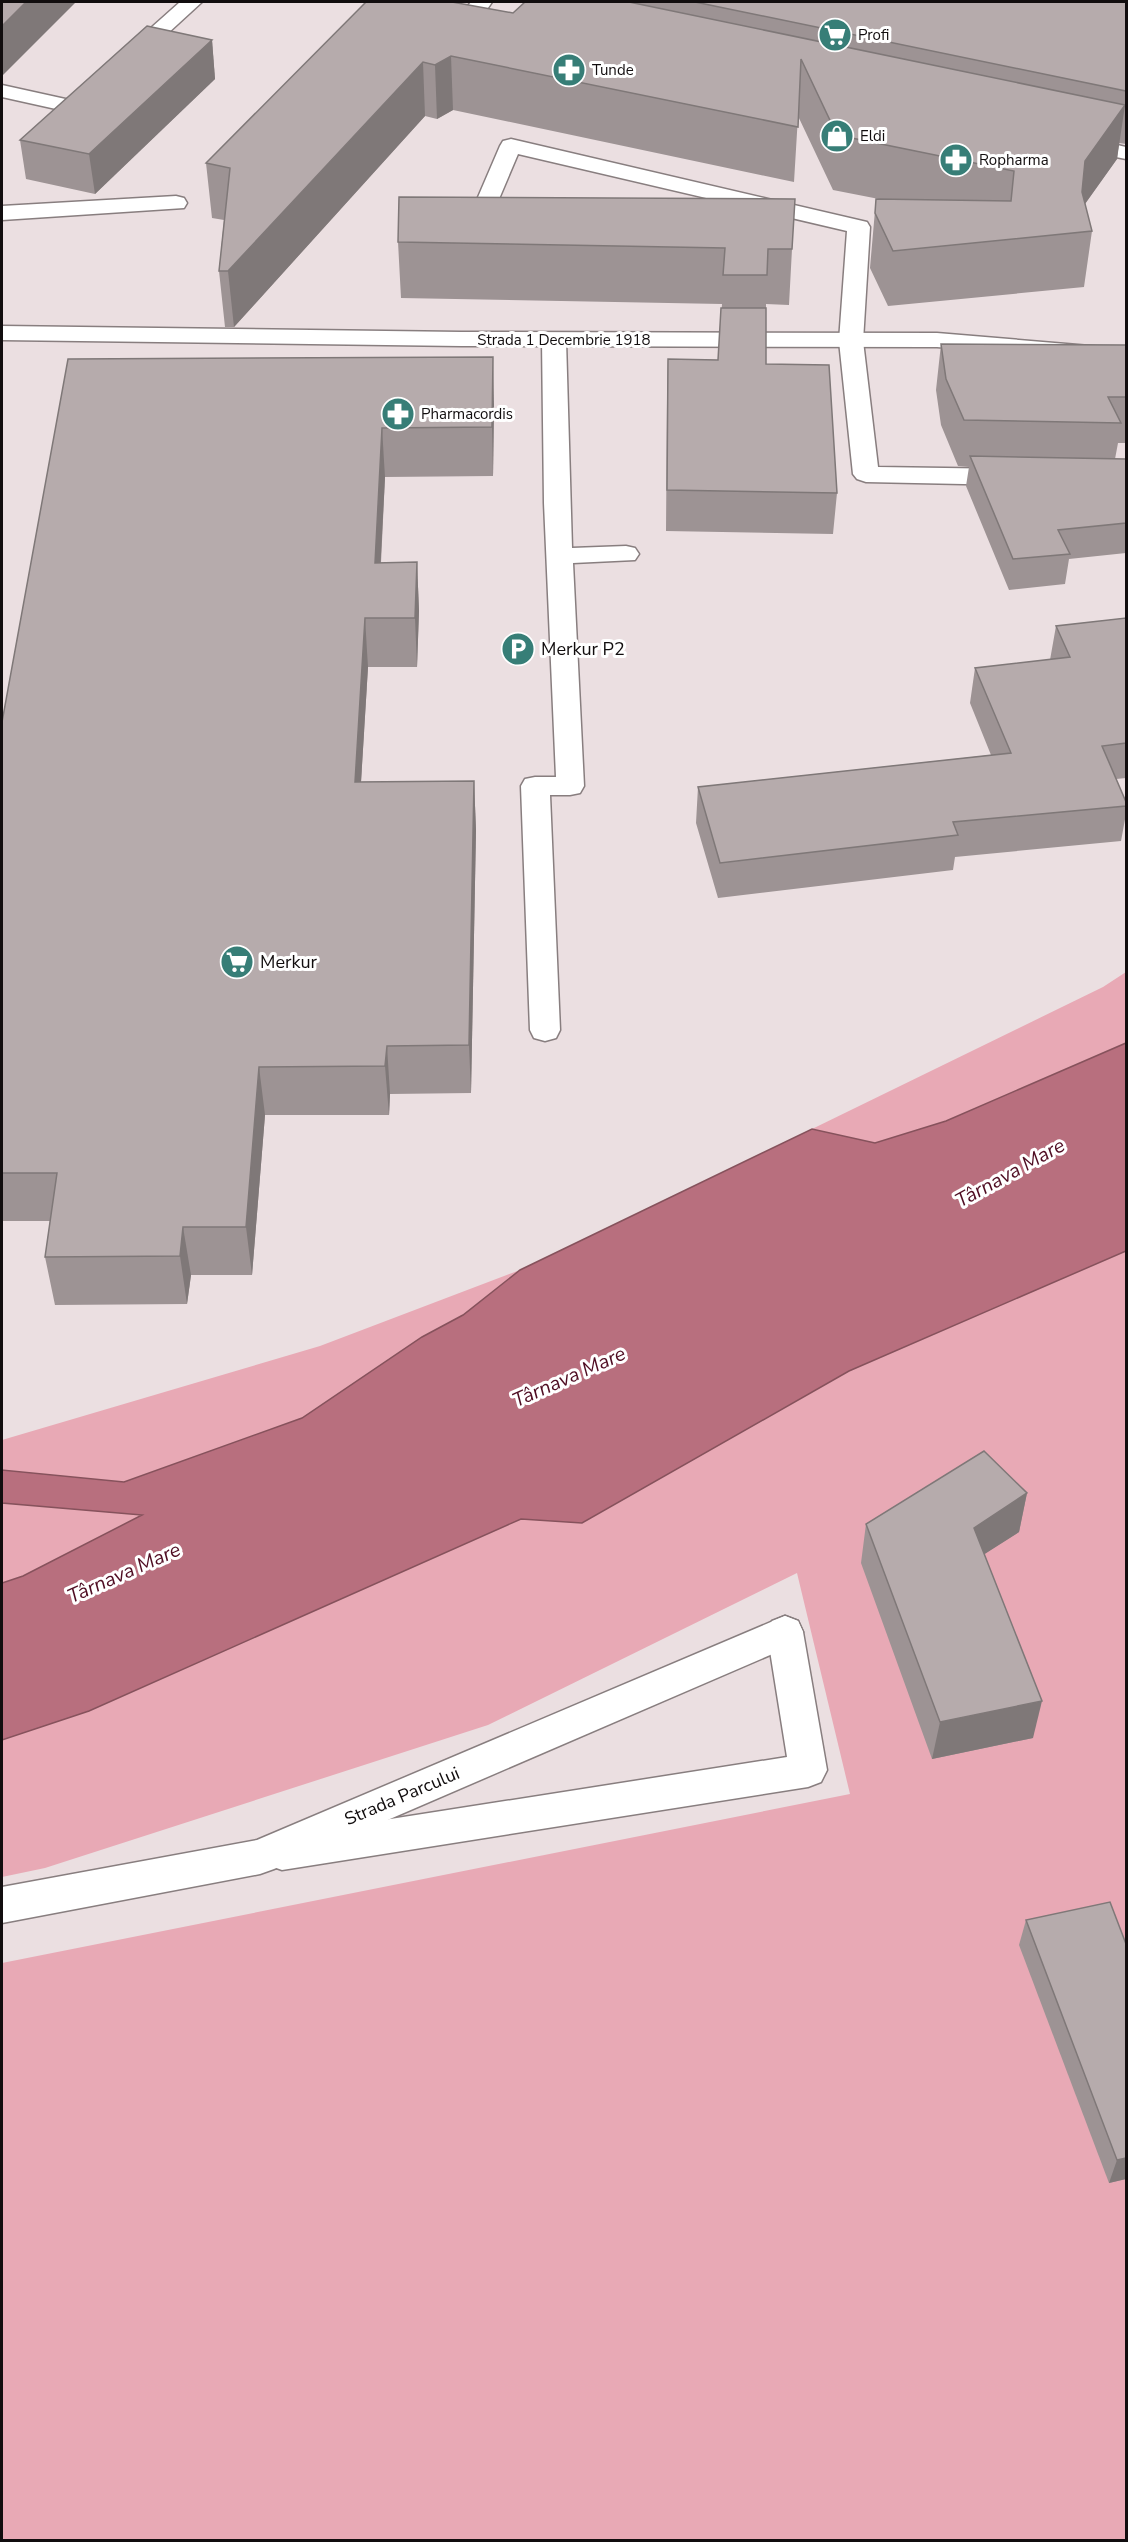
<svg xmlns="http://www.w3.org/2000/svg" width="1128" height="2542" font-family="'Nunito Sans',sans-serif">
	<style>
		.green { fill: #e8a9b5 }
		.water { fill: #b86f7e; stroke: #86525c; stroke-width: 1.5 }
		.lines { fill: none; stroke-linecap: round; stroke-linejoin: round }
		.lane-casing { stroke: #887e7f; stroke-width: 3 }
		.street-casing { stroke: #887e7f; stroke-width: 3 }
		.secondary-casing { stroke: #887e7f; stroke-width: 3 }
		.lane { fill: #fff; fill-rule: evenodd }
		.street { fill: #fff; fill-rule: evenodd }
		.secondary { fill: #fff; fill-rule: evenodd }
		.wall { fill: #9d9394 }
		.shaded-wall { fill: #7f7878 }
		.building { fill: #b6abac; stroke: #7f7878; stroke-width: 1.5 }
		.labels { text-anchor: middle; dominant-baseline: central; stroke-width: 6; stroke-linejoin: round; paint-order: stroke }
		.far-poi-label { font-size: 15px; fill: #110d0e; stroke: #fff; text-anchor: start }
		.far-street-label { font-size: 15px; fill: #110d0e; stroke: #fff }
		.poi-label { font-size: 18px; fill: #110d0e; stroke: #fff; text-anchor: start }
		.street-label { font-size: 18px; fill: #110d0e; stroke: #fff }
		.water-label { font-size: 20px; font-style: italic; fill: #4f0c22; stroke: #fff }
	</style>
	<rect width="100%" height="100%" fill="#ebdfe1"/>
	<g class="green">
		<polygon points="1126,972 1126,1043 946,1121 875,1143 812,1129 1103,987"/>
		<polygon points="1126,1251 1126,2540 2,2540 2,1963 850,1794 797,1573 488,1725 45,1868 2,1877 2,1740 89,1711 521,1519 582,1523 849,1371"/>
		<polygon points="520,1270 463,1315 422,1337 302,1418 124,1482 2,1470 2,1440 320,1346"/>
		<polygon points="2,1503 143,1515 23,1576 2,1583"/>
	</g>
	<polygon class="water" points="1126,1043 1126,1251 849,1371 582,1523 521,1519 89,1711 2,1740 2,1583 23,1576 142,1515 2,1503 2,1470 124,1482 302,1418 422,1337 463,1315 520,1270 812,1129 875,1143 946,1121"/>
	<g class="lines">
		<defs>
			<g id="lane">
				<polygon points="180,2 202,2 82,112 74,113 2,97 2,85 70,100"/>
				<path d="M471 2H492C485 13 479 21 465 17L462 13Z"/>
				<polygon points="511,139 867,222 870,227 863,341 878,467 1012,469 1021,472 1025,477 1021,482 1012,485 866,482 857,479 853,474 839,341 847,231 518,154 482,239 479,244 471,246 463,244 460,239 500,146 503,141"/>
				<polygon points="176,196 184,198 187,203 184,208 2,220 2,206"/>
				<polygon points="554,333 562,335 566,340 572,548 626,546 635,548 639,554 635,560 573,563 584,786 580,793 570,795 550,795 560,1030 556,1038 545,1041 534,1038 530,1030 521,786 525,779 535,777 556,777 544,503 542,340 546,335"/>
				<polygon points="785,1616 798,1621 803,1632 827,1770 821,1782 808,1787 282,1870 268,1865 263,1853 268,1841 282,1836 787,1757 767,1632 772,1621"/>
			</g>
			<polygon id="street" points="785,1616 798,1621 803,1632 798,1643 274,1869 260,1874 2,1923 2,1887 257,1840"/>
			<g id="secondary">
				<polygon points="1073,135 1126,147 1126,159 1065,147 1062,142 1065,137"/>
				<polygon points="2,326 461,332 937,333 1126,349 1126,363 937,347 461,346 2,340"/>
			</g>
		</defs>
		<use href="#lane" class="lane-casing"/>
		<use href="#street" class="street-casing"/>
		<use href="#secondary" class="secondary-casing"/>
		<use href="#lane" class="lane"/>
		<use href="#street" class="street"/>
		<use href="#secondary" class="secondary"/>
	</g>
	<g class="wall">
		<polygon points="525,2 1126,2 1126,144 1119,143 1117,159 1085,204 1092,231 1084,287 888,306 870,268 876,199 879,199 833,190 798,116 794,182 453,110 437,119 425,116 234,327 225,327 219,271 224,220 212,218 206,163 513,13"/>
		<polygon points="212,40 215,79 95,194 26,179 20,140"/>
		<polygon points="398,242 792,249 789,305 766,304 766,364 837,493 833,534 666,531 667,399 668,359 718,360 722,304 401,298"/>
		<polygon points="941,344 1126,345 1126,443 1118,443 1115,459 1126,459 1126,553 1069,559 1065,584 1009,590 966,486 969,467 958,466 941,425 936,390"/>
		<polygon points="68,359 494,405 493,476 385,477 381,563 417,562 419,611 417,667 368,667 361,782 474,781 476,830 471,1093 390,1094 389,1115 265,1115 252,1275 191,1275 187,1304 55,1305 45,1257 50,1221 2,1221 2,722"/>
		<polygon points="1126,618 1126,778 1116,779 1126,802 1126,814 1121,841 955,857 953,870 718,898 696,823 698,787 991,755 970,703 975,668 1050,660 1056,626"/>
		<polygon points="1027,1493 1019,1532 984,1554 1033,1738 932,1759 861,1563 866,1524"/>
		<polygon points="1026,1920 1126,2179 1109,2183 1019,1945"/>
	</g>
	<g class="shaded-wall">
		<polygon points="26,2 76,2 2,76 2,26"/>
		<polygon points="212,40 215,79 95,194 89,154"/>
		<polygon points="451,56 453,110 437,119 435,65"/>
		<polygon points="423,62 425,116 234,327 228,271"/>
		<polygon points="1125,105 1117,159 1077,215 1085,161"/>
		<polygon points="493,357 494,405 493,476 492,427"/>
		<polygon points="382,428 385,477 378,612 375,563"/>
		<polygon points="417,562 419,611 417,667 415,618"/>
		<polygon points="365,618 368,667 358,831 355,782"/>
		<polygon points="474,781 476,830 471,1093 469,1045"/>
		<polygon points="387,1046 390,1094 389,1115 385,1066"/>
		<polygon points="259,1067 265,1115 252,1275 246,1227"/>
		<polygon points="183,1227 191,1275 187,1304 180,1256"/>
		<polygon points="1027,1493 1019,1532 966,1566 974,1528"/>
		<polygon points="1042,1701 1033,1738 932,1759 940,1722"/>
		<polygon points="1126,2158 1126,2179 1109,2183 1117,2160"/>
	</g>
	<g class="building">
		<polygon points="2,2 26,2 2,26"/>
		<polygon points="366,2 452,2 513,13 525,2 629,2 1125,105 1085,161 1082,192 1092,231 893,251 875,213 876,199 1011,201 1014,171 837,135 801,59 798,127 451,56 435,65 423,62 228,271 219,271 230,168 206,163"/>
		<polygon points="695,2 1126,2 1126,91"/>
		<polygon points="147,26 212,40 89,154 20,140"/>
		<polygon points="399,197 795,199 792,249 768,249 767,275 723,275 725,248 398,242"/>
		<polygon points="721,308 766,308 766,364 829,365 837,493 667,490 668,359 718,360"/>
		<polygon points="941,344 1126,345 1126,397 1108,397 1121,423 964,420 946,379"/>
		<polygon points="493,357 492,427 382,428 375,563 417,562 415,618 365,618 355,782 474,781 469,1045 387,1046 385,1066 259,1067 246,1227 183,1227 180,1256 45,1257 57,1173 2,1173 2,722 68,359"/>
		<polygon points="970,456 1126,459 1126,523 1058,530 1070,554 1013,559"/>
		<polygon points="1126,618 1126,743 1102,746 1126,802 1126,806 953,822 958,835 720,863 698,787 1011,753 975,668 1070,657 1056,626"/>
		<polygon points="984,1451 1027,1493 974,1528 1042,1701 940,1722 866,1524"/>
		<polygon points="1110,1902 1126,1944 1126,2158 1117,2160 1026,1920"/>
	</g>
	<defs>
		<symbol id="supermarket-disc" viewBox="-11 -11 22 22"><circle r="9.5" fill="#377e77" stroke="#fff"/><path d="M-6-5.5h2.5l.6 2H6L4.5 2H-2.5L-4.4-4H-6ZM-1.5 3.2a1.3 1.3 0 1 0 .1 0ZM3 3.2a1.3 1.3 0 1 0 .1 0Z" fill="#fff"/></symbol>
		<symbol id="pharmacy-disc" viewBox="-11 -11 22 22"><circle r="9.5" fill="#377e77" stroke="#fff"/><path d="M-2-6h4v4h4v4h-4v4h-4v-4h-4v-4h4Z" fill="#fff"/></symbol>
		<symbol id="shop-disc" viewBox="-11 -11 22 22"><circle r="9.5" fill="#377e77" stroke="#fff"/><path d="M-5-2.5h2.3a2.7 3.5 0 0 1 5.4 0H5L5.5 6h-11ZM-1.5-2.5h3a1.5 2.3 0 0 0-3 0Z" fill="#fff"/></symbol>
		<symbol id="parking-disc" viewBox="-11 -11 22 22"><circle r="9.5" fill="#377e77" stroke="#fff"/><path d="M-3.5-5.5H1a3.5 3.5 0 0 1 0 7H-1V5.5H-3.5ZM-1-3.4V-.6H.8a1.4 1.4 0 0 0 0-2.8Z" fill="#fff"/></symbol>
	</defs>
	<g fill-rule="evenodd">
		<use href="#supermarket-disc" x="816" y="16" width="38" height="38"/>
		<use href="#pharmacy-disc" x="550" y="51" width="38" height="38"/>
		<use href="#shop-disc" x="818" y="117" width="38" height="38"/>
		<use href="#pharmacy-disc" x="937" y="141" width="38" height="38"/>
		<use href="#pharmacy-disc" x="379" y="395" width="38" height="38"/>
		<use href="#parking-disc" x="499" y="630" width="38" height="38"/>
		<use href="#supermarket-disc" x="218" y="943" width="38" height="38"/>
	</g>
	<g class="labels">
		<g class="far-poi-label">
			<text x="858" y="35">Profi</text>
			<text x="592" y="70">Tunde</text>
			<text x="860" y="136">Eldi</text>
			<text x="979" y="160">Ropharma</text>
			<text x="421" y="414">Pharmacordis</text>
		</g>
		<g class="far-street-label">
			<text x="564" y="340">Strada 1 Decembrie 1918</text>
		</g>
		<g class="poi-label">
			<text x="541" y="649">Merkur P2</text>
			<text x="260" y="962">Merkur</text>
		</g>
		<g class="street-label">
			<text transform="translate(402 1796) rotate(-23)">Strada Parcului</text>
		</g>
		<g class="water-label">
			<text transform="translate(1010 1173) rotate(-29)">Târnava Mare</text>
			<text transform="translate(569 1377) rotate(-24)">Târnava Mare</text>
			<text transform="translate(124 1573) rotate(-24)">Târnava Mare</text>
		</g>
	</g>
	<rect width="1128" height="2542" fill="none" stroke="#110d0e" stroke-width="6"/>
</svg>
